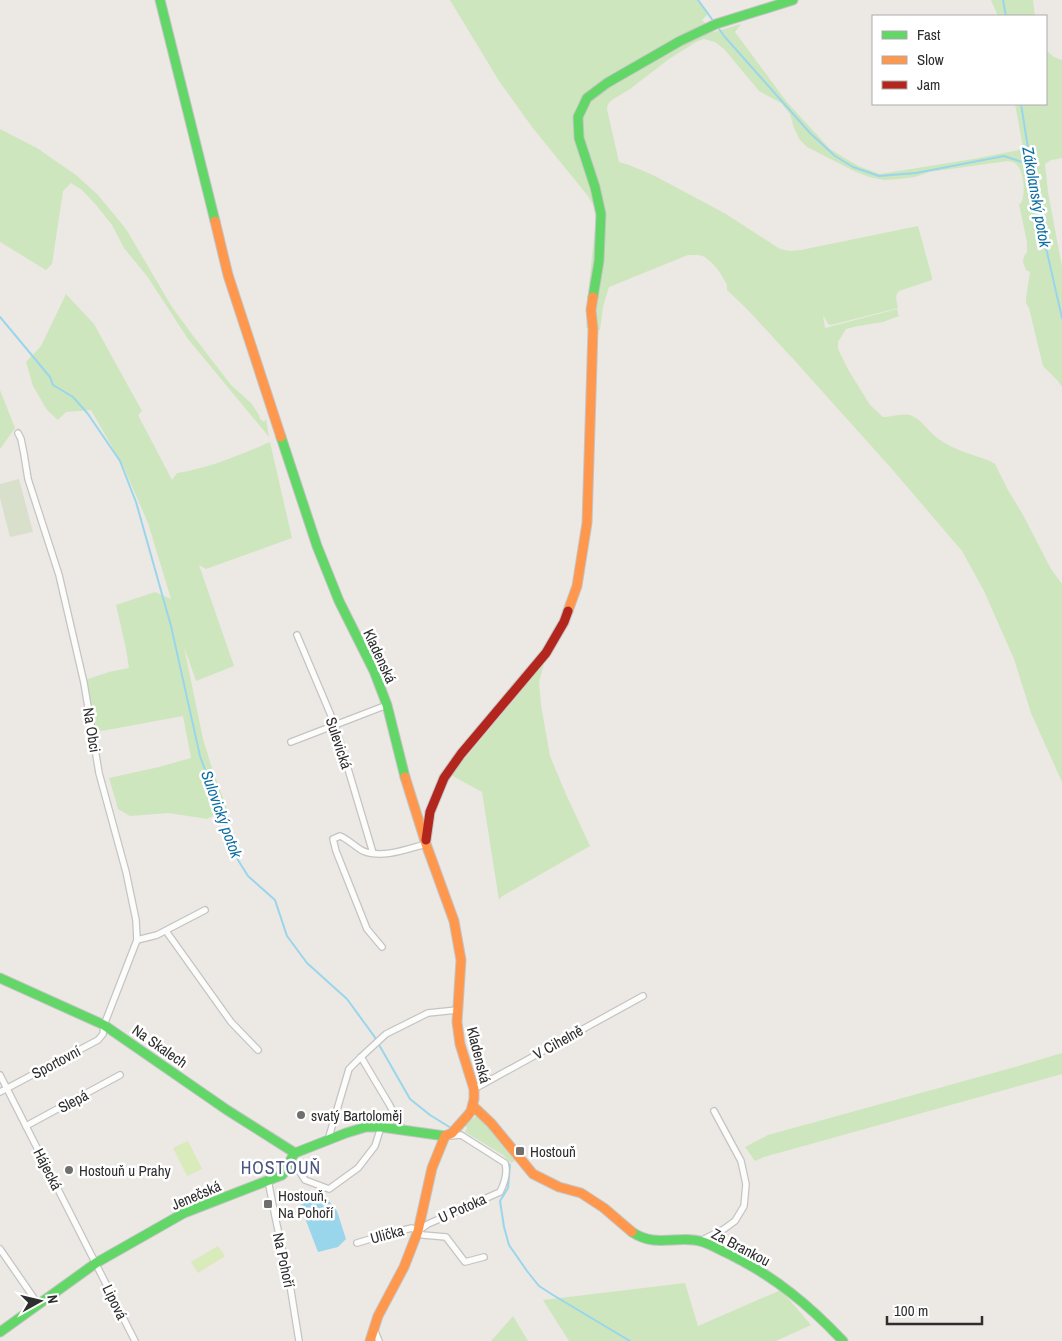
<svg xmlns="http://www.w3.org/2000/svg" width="1062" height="1341" font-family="'Archivo Narrow',sans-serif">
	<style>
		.green { fill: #cee6be }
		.cemetery { fill: #d8e0cc }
		.pitch { fill: #d9eabb }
		.water { fill: #99d6ec }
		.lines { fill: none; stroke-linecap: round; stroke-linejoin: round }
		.stream { stroke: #99d6ec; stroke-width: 2 }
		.street-casing { stroke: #c5c4c5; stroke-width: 8 }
		.fast-casing { stroke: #c5c4c5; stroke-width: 11 }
		.slow-casing { stroke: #c5c4c5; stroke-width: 11 }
		.jam-casing { stroke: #c5c4c5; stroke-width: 11 }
		.street { stroke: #fcfcfb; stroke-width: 5.5 }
		.fast { stroke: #63d668; stroke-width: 9 }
		.slow { stroke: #ff974d; stroke-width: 9 }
		.jam { stroke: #b3261e; stroke-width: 9 }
		.poi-dot { fill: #706f6e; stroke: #fff; stroke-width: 2 }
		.labels { text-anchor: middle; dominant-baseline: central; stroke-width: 5; stroke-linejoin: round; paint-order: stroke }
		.street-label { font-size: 15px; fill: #2e2e2e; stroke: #fff }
		.poi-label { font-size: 15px; fill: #2e2e2e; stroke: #fff; text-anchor: start }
		.water-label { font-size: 16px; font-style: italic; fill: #0d6fa3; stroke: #fff }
		.quarter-label { font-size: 18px; letter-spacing: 1px; fill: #4d5680; stroke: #fff }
	</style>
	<rect width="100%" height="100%" fill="#ece8e4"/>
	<g class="green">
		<path d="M450 0H698L709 13 702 20 714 32 741 24 735 32 786 101 830 149 858 166 880 174 973 159 1019 150 1023 147 1015 104H1046V50L1054 57 1062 60V158L1051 160 1045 164 1048 192 1062 267V387L1058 381 1043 366 1029 308 1026 303V298L1030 272 1026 270 1023 262 1024 256 1027 252V242L1019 204 1021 203C1026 195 1024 170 1016 164 1014 162 1011 162 1008 161L929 172 915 177 898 179 884 180 869 177 854 171 807 147 800 140 794 128 790 114 781 103 759 91 724 49 715 42 704 39 696 42 669 59 630 89 612 100 608 104 607 109 619 162 629 165 653 175 726 214 780 249 790 251 801 250 918 226 932 277V280L899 291C894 296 897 302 898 308L831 325 828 324 823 315 825 328 897 309 899 316 883 322 858 326 846 329 838 342V349L849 371 870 405 883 417C890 417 904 413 910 415 922 419 929 433 940 440 955 450 973 455 990 461L995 464 1009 492 1022 513 1051 569 1062 584V782L1031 713 1014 659 984 591 962 551 891 468 795 361 747 309 727 290V285L719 271 713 264 705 257 699 255H688L609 287 603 307 600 330 586 328 588 294 596 218 593 205 588 196 532 127 499 81Z"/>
		<polygon points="991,0 1033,0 1035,16 998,16"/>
		<polygon points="0,129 37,148 76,175 98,195 126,229 172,307 191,333 231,385 251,403 259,415 260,419 264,422 266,419 269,437 188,339 147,276 124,248 112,225 96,205 82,190 71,183 63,191 52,264 46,270 0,242"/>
		<path d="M66 294 94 324 142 411 143 410 138 415 172 480 177 473C210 468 240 455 270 442L292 538 206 569 199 565 234 666 196 681 184 647 203 739 212 768 227 809 207 819 169 813 130 816 118 809 109 778 159 767 191 758 183 716 96 732 85 680 109 672 129 668 126 649 116 605 155 592 171 599 148 523 124 468 91 410 66 412 58 420 47 410 33 386 26 362 41 346Z"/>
		<polygon points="0,390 15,428 0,449"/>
		<polygon points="544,664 539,682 541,705 550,756 565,792 590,846 501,897 499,900 482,792 451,775"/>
		<polygon points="1062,1053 1062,1074 764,1157 755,1161 745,1147 768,1135 1015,1067"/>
		<polygon points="478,1115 489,1125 515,1161 511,1163 503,1155 465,1132 467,1128 465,1124"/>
		<polygon points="685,1283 698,1326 781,1290 811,1325 776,1341 569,1341 543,1300"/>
		<polygon points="513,1316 528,1341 491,1341"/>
	</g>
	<polygon class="cemetery" points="19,479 33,532 10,537 0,498 0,484"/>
	<g class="pitch">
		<polygon points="188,1141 202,1169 187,1176 173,1148"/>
		<polygon points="218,1246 225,1256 198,1273 191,1262"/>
	</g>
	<polygon class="water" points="324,1195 337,1211 346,1239 338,1247 318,1252 300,1205"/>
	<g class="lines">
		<g class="stream">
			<polyline points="698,0 714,22"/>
			<polyline points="1003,0 1006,16"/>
			<polyline points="717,26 724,36 810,133 835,156 853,167 879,176 916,173 1004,156 1022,162 1032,170"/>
			<polyline points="1021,104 1039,217 1062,318"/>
			<polyline points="0,317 50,377 53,385 73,397 88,414 120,461 136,502 171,626 200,756 238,860 248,876 275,900 287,936 307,963 347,999 374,1036 410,1099 430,1115 451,1128"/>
			<polyline points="458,1130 471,1138"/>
			<polyline points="508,1164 510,1165 508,1188 500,1201 504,1227 509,1245 527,1271 539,1286 553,1295 630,1341"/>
		</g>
		<defs>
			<g id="street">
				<polyline points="297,635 335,725 373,853"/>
				<polyline points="291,742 387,705"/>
				<polyline points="166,931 231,1022 258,1050"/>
				<polyline points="137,940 157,935 205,910"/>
				<path d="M382 947 367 929 336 851 333 839 340 836C348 839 355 847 363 851 383 859 407 849 426 844"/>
				<polyline points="361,1057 389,1104 403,1130"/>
				<polyline points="0,1075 135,1341"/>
				<polyline points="474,1089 643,996"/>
				<polyline points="0,1092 98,1040 103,1034 104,1025 137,940 136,920 126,872 99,773 84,683 59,575 28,479 24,454 21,439 18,433"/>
				<polyline points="26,1126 120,1075"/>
				<polyline points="328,1140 349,1069 361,1057 386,1034 428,1013 457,1010"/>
				<polyline points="291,1158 305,1180 329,1189 358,1168 375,1146 381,1127"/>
				<polyline points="268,1180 275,1216 290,1285 299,1341"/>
				<path d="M418 1231 428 1224 500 1192C505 1182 508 1173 505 1163L461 1135 449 1136"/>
				<polyline points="700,1241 724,1229 735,1221 744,1206 746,1184 741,1161 714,1111"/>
				<polyline points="357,1243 387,1234 412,1228 423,1235 446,1237 465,1262 484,1257"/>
				<polyline points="0,1249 38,1304"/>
				<polyline points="374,1329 379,1341"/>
			</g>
			<g id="fast">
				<polyline points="160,0 215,221"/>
				<polyline points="593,297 599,261 601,214 595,187 579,138 578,117 587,98 607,83 680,41 716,24 793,0"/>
				<polyline points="281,437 317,546 339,601 374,671 387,705 405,777"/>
				<polyline points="0,978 104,1025 227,1110 295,1153"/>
				<path d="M632 1232C657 1249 678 1234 703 1242 712 1245 722 1251 731 1255 775 1277 809 1305 843 1341"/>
				<path d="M0 1332 96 1263 184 1213 282 1175C288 1169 289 1160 295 1153L346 1133 366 1127H381L445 1136"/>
			</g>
			<g id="slow">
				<polyline points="215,221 228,275 281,437"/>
				<polyline points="568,611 577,586 587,523 593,329 591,310 593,297"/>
				<polyline points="405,777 426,844 454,921 461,960 457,1022 460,1044 474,1089 474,1099 471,1111 468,1115 452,1133 445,1136"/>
				<polyline points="473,1106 491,1123 533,1174 559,1187 581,1193 604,1208 632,1232"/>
				<polyline points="370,1341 378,1316 404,1267 418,1231 432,1168 445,1136"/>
			</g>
			<polyline id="jam" points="426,840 430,812 444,778 461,754 546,653 564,622 568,611"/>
		</defs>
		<use href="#street" class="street-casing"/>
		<use href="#fast" class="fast-casing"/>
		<use href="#slow" class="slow-casing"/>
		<use href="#jam" class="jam-casing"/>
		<use href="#street" class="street"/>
		<use href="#fast" class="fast"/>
		<use href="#slow" class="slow"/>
		<use href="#jam" class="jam"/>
	</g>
	<g class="poi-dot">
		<circle cx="301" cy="1115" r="5"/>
		<rect x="515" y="1146" width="10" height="10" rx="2.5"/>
		<circle cx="69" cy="1170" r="5"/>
		<rect x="263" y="1199" width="10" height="10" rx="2.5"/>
	</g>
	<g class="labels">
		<g class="street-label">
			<text transform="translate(380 656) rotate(65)">Kladenská</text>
			<text transform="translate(92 730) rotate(81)">Na Obci</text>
			<text transform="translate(339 743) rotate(72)">Sulevická</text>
			<text transform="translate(558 1042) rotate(-29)">V Cihelně</text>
			<text transform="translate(160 1046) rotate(35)">Na Skalech</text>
			<text transform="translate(479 1055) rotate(76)">Kladenská</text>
			<text transform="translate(56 1062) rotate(-28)">Sportovní</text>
			<text transform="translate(73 1101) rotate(-28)">Slepá</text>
			<text transform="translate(48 1169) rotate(63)">Hájecká</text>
			<text transform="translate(196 1195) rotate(-23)">Jenečská</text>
			<text transform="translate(462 1208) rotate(-24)">U Potoka</text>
			<text transform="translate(387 1234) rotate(-15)">Ulička</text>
			<text transform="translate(741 1247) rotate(28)">Za Brankou</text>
			<text transform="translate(284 1260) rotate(78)">Na Pohoří</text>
			<text transform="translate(115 1302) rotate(64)">Lipová</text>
		</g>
		<g class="poi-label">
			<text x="311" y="1115">svatý Bartoloměj</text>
			<text x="530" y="1151">Hostouň</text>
			<text x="79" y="1170">Hostouň u Prahy</text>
			<text x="278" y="1195">Hostouň,<tspan x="278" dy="17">Na Pohoří</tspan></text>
		</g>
		<g class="water-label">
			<text transform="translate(1037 197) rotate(80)">Zákolanský potok</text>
			<text transform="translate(222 814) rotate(70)">Sulovický potok</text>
		</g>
		<g class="quarter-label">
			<text x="281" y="1167">HOSTOUŇ</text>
		</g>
	</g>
	<rect x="872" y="15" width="175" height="90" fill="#ffffff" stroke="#ababab"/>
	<rect x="882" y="31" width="25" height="8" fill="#63d668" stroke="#ababab"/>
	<text x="917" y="40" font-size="15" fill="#2e2e2e">Fast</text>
	<rect x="882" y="56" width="25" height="8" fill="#ff974d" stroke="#ababab"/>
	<text x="917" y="65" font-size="15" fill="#2e2e2e">Slow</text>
	<rect x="882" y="81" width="25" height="8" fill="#b3261e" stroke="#ababab"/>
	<text x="917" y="90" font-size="15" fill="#2e2e2e">Jam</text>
	<g transform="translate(40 1301) rotate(82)" stroke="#ffffff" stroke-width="4" paint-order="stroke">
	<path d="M0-4L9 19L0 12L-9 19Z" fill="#2e2e2e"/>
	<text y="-8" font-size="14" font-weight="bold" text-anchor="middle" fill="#2e2e2e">N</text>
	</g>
	<path d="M887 1316v8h95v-8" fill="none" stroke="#2e2e2e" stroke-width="2.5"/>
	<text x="894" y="1316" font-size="15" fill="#2e2e2e" stroke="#ffffff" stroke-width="4" paint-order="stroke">100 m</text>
</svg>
